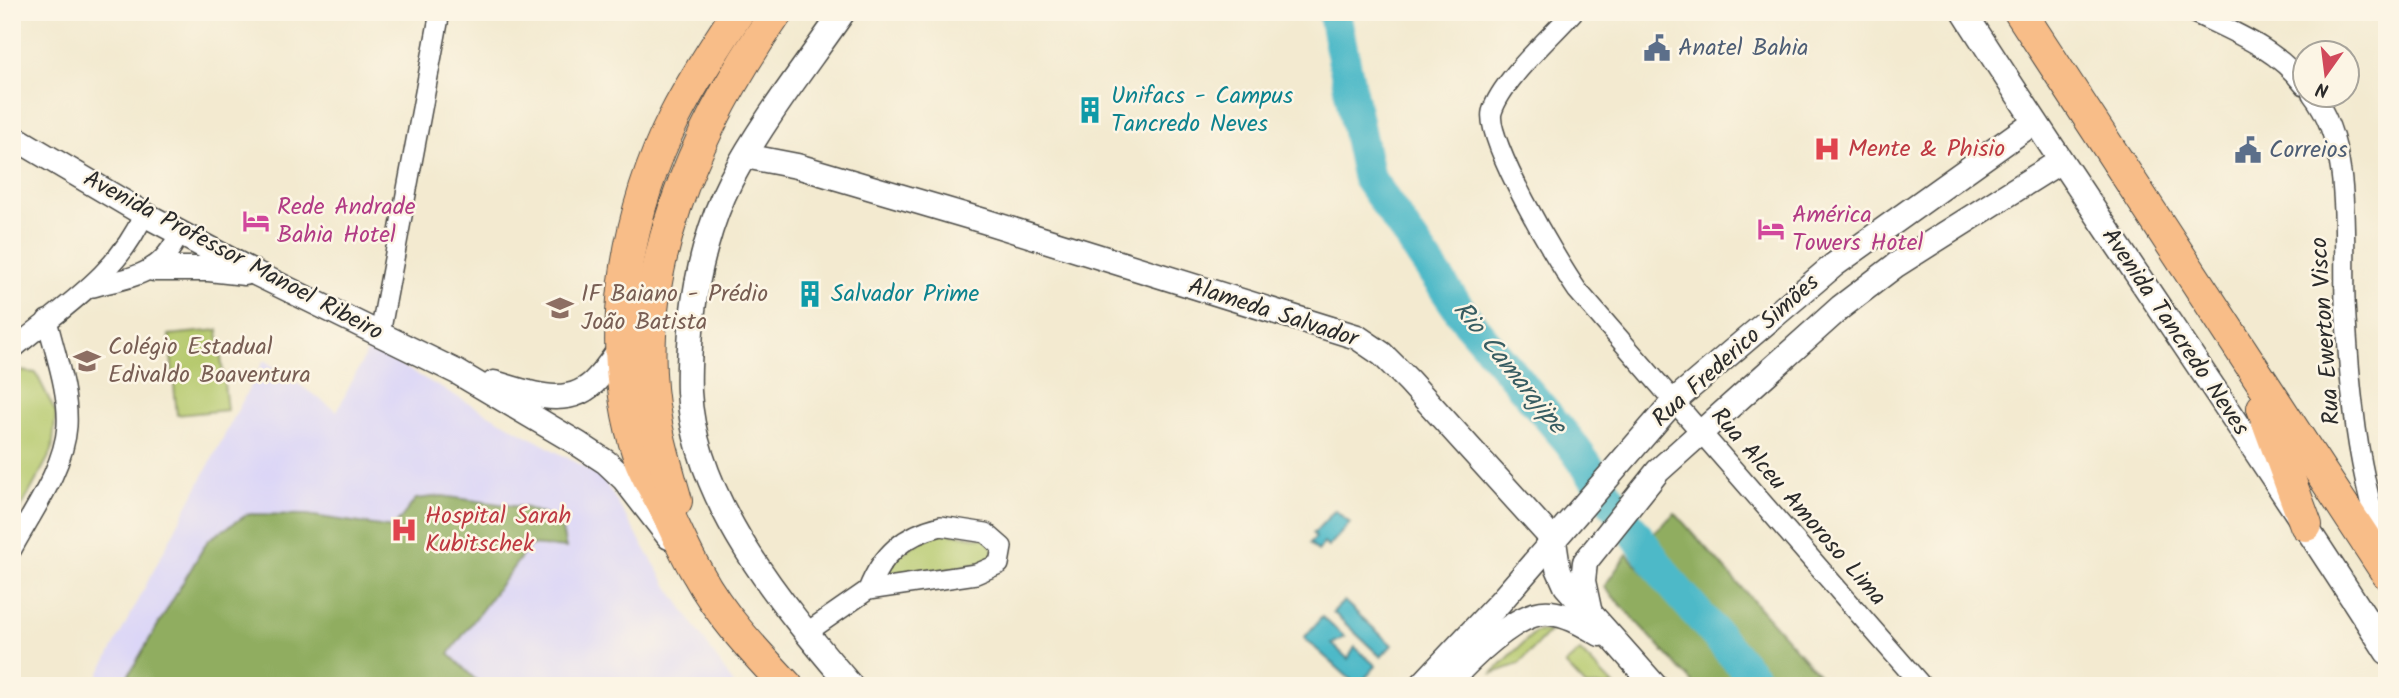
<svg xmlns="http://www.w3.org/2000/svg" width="2399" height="698" font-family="Kalam,sans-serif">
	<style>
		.built { fill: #dbd6f7 }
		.green { fill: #b5c96d; stroke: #707a4c; stroke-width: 2 }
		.forest { fill: #90ad60; stroke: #5e6c46; stroke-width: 2 }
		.water { fill: #4db9c8; stroke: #3c727a; stroke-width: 2 }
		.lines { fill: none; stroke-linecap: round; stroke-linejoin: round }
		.river { stroke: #4db9c8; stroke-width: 33 }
		.minor-casing { stroke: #494844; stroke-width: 22 }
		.tertiary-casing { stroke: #494844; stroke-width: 27 }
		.primary-casing { stroke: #494844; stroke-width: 34 }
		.minor { stroke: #fff; stroke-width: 19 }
		.tertiary { stroke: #fff; stroke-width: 24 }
		.primary { stroke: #f8bd88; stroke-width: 32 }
		.labels { text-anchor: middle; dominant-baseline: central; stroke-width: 5; stroke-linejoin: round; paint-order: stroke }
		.service-label { font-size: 24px; fill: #4e5e75; stroke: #fcf5e5; text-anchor: start }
		.culture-label { font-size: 24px; fill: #0d838f; stroke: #fcf5e5; text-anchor: start }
		.health-label { font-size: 24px; fill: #be3a42; stroke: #fcf5e5; text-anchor: start }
		.hotel-label { font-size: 24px; fill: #b23c85; stroke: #fcf5e5; text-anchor: start }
		.street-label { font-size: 24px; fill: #2b2b2b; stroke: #fcf5e5 }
		.education-label { font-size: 24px; fill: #785e54; stroke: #fcf5e5; text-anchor: start }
		.water-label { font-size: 26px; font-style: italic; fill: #375d62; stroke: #fcf5e5 }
	</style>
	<rect width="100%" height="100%" fill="#fcf5e5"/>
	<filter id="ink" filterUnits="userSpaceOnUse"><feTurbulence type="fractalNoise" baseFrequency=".0143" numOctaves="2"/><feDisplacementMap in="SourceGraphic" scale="14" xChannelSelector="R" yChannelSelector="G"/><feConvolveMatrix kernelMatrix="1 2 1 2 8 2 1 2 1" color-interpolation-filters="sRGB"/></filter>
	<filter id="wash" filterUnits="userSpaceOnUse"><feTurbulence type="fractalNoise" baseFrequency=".00686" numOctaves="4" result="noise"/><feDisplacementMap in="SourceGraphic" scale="28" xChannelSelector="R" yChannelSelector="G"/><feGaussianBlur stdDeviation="1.57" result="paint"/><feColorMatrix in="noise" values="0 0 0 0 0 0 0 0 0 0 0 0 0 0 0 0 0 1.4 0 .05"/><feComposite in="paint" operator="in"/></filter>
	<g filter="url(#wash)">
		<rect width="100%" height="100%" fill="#f3ead0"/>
		<polygon class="built" points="369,348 602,477 665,582 735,686 93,686 264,360 337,411"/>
		<g class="green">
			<polygon points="218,330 227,410 177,415 169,335"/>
			<polygon points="12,370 36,373 56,413 52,451 12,525"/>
			<path d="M942 532 989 539 995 556 982 563 875 583C894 557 911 543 942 532Z"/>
			<polygon points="1550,631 1519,664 1491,674 1535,632"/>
			<polygon points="1580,651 1614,686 1586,686 1565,664"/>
		</g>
		<g class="forest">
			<polygon points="442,496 527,508 560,521 566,548 530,545 449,654 482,686 122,686 208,540 248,514 307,515 393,528 416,499"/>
			<polygon points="1675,513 1829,686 1780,686 1650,536"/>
			<polygon points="1627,554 1745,686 1696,686 1604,587"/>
		</g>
		<g class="water">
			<polygon points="1335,510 1350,523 1328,547 1324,543 1318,551 1310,543 1316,537 1313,534"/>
			<polygon points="1344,601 1392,645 1381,657 1333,612"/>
			<polygon points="1322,617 1345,637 1332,644 1348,659 1355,647 1376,666 1358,686 1304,638"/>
		</g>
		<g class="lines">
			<polyline class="river" points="1334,12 1368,177 1468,322 1569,441 1669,581 1761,686"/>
		</g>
	</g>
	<g filter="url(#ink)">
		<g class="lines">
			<defs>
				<g id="minor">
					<path d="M1573 12C1551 37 1501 81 1492 112 1485 140 1558 263 1577 290L1922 686"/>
					<path d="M2192 12C2233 32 2276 48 2304 85"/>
					<path d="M2312 94C2353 146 2343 238 2345 301 2347 338 2349 376 2354 412 2359 460 2371 507 2383 553"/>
					<path d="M93 287C135 276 161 275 180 232"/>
					<polyline points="380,334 440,12"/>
					<path d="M12 350C62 307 117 276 144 214"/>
					<path d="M941 526 986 533 1002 547 999 564 976 574 868 590C882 554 904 535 941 526Z"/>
					<path d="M12 549C32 512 64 469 67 426 69 391 55 354 47 320"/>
					<polyline points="806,633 868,590"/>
				</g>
				<g id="tertiary">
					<path d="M843 12C805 67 762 121 731 180 710 221 697 272 692 318 690 342 688 368 689 392 695 502 783 606 851 686"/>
					<path d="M1964 12C2102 228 2250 436 2387 652"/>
					<polyline points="12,136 144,214 257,274 457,372 577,443 606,462 624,479 669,537"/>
					<polyline points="745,156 797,166 984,221 1357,337 1382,354 1409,381 1554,541 1558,568 1566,586 1655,686"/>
					<polyline points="154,269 209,269 245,273"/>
					<path d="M494 383C529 393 570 411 598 378 607 368 614 357 622 347"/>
					<polyline points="1589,609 1583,581 1585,562 1658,471 1841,307 1896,265 2059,162"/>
					<polyline points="1421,686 1500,602 1674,401 1834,265 2034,122"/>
					<path d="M1445 686C1466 663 1517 609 1550 613 1569 615 1584 625 1600 634"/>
				</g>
				<g id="primary">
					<path d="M738 12C716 46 693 80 675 116 625 216 603 348 639 456 645 474 656 491 665 508 676 530 685 553 698 574 720 615 755 652 787 686"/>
					<polyline points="2020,12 2387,573"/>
					<polyline points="2263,408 2306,525"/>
					<path d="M676 501C669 476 661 450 656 424 628 277 695 129 777 12"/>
				</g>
			</defs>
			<use href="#minor" class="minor-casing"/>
			<use href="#tertiary" class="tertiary-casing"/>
			<use href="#primary" class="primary-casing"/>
			<use href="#minor" class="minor"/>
			<use href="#tertiary" class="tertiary"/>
			<use href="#primary" class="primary"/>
		</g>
	</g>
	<defs>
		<symbol id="civic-bare" viewBox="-9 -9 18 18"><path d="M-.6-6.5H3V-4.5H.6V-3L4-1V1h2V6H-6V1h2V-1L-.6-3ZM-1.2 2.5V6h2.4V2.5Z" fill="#5c6f8a" stroke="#fcf5e5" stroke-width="2.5" paint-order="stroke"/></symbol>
		<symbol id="building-bare" viewBox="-9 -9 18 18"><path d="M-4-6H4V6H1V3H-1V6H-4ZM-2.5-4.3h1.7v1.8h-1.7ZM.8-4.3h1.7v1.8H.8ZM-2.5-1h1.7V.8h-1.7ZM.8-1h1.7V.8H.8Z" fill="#0f9aa8" stroke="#fcf5e5" stroke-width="2.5" paint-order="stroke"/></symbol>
		<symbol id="hospital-bare" viewBox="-9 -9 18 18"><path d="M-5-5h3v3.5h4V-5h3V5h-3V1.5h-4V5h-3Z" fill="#e0444e" stroke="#fcf5e5" stroke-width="2.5" paint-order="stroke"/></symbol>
		<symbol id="hotel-bare" viewBox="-9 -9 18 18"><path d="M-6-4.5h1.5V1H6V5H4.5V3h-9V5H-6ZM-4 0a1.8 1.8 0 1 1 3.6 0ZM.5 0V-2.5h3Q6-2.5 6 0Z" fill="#d1479c" stroke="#fcf5e5" stroke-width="2.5" paint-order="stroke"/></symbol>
		<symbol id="university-bare" viewBox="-9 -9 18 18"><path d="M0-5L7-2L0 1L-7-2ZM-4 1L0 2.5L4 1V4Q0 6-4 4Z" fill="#8d6e63" stroke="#fcf5e5" stroke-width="2.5" paint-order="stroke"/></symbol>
		<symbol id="school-bare" viewBox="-9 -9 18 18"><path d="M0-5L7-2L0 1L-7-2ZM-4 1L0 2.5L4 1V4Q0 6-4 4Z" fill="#8d6e63" stroke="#fcf5e5" stroke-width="2.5" paint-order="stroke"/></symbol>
	</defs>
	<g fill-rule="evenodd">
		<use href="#civic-bare" x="1638" y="29" width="38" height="38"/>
		<use href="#building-bare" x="1071" y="91" width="38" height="38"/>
		<use href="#hospital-bare" x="1808" y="130" width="38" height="38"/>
		<use href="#civic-bare" x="2229" y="131" width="38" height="38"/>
		<use href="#hotel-bare" x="237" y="202" width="38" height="38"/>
		<use href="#hotel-bare" x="1752" y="210" width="38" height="38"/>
		<use href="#building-bare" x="791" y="275" width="38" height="38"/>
		<use href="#university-bare" x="541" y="289" width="38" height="38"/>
		<use href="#school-bare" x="68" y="342" width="38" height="38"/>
		<use href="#hospital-bare" x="385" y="511" width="38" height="38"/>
	</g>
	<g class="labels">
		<g class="service-label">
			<text x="1678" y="48">Anatel Bahia</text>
			<text x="2269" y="150">Correios</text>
		</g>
		<g class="culture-label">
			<text x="1111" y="96">Unifacs - Campus<tspan x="1111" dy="28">Tancredo Neves</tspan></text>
			<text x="831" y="294">Salvador Prime</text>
		</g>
		<g class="health-label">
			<text x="1848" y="149">Mente &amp; Phisio</text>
			<text x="425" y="516">Hospital Sarah<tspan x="425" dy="28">Kubitschek</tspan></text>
		</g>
		<g class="hotel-label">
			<text x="277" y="207">Rede Andrade<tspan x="277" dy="28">Bahia Hotel</tspan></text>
			<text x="1792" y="215">América<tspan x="1792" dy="28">Towers Hotel</tspan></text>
		</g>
		<g class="street-label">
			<text transform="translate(233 256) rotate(28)">Avenida Professor Manoel Ribeiro</text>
			<text transform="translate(1273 313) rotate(18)">Alameda Salvador</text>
			<text transform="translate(2326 331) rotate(-94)">Rua Ewerton Visco</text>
			<text transform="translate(2175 332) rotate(56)">Avenida Tancredo Neves</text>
			<text transform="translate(1736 351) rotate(-42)">Rua Frederico Simões</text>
			<text transform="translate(1798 507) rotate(49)">Rua Alceu Amoroso Lima</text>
		</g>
		<g class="education-label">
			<text x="581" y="294">IF Baiano - Prédio<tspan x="581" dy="28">João Batista</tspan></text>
			<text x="108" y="347">Colégio Estadual<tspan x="108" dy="28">Edivaldo Boaventura</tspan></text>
		</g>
		<g class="water-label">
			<text transform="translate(1509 368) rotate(51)">Rio Camarajipe</text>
		</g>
	</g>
	<rect width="2399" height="698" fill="none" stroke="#fcf5e5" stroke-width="42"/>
	<g transform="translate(2326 74) rotate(194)"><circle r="33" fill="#fcf5e5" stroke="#a8a49b" stroke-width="2"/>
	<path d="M0-5L12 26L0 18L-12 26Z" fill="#d1495b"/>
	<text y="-10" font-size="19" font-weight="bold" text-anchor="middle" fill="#2b2b2b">N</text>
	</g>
</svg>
